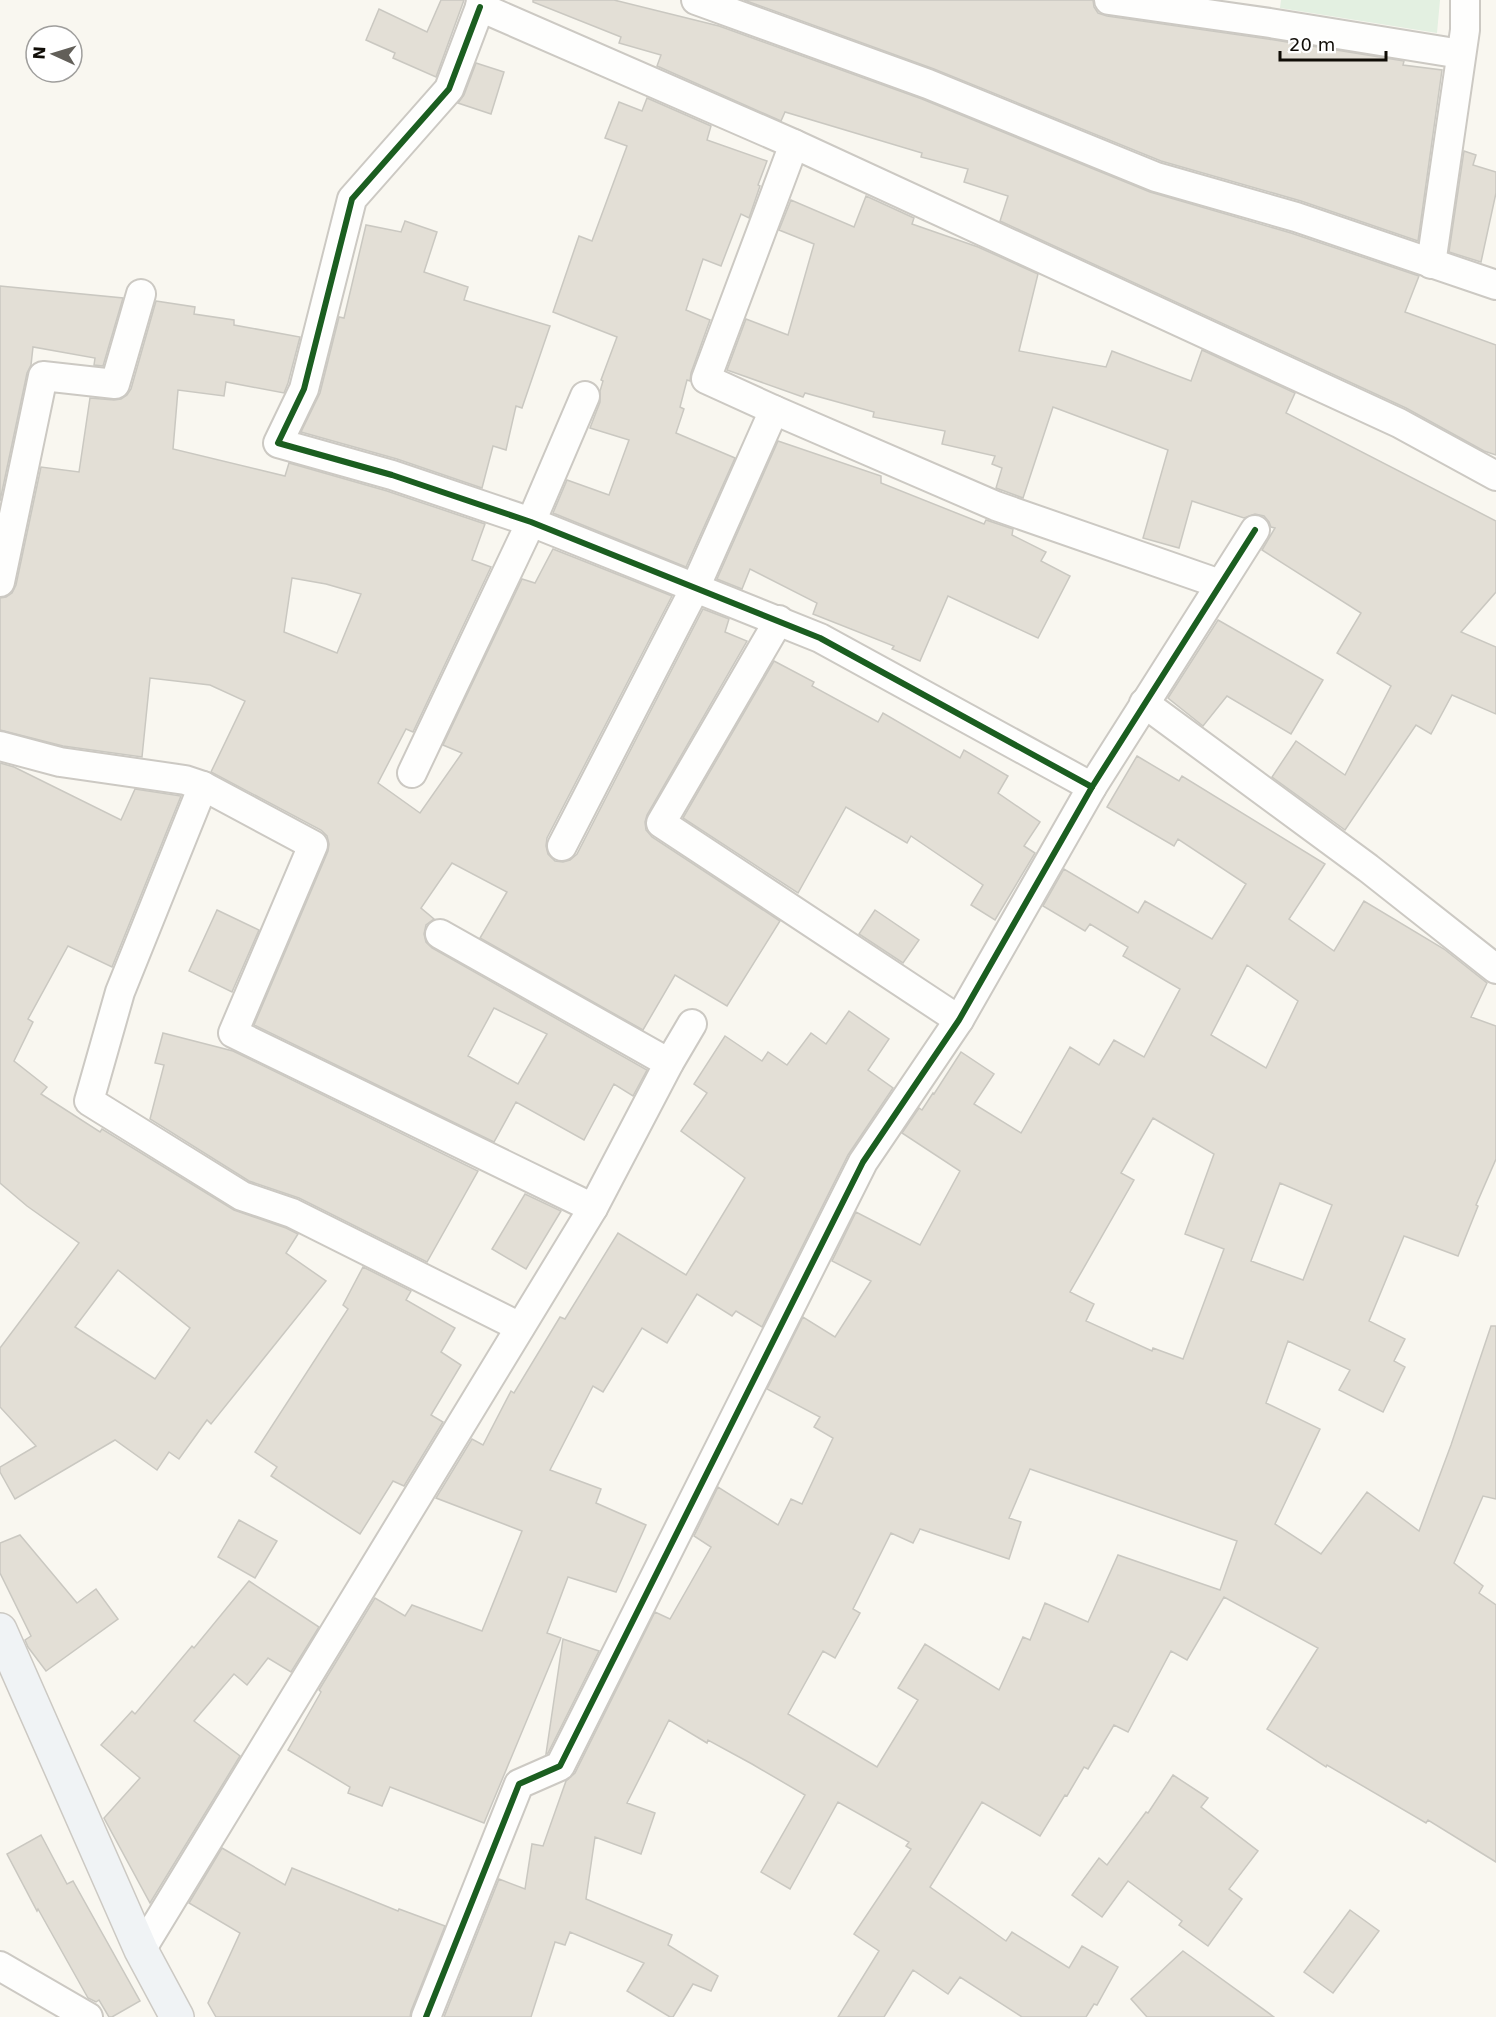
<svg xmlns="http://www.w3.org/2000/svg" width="1496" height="2017" font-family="'DejaVu Sans',sans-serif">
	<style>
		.green { fill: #e3f0e1 }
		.building { fill: #e3dfd6; stroke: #cac8c1; stroke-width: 1.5; fill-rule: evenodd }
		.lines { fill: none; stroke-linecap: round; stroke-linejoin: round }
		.minor-casing { stroke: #ccc9c3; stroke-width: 32 }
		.secondary-casing { stroke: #ccc9c3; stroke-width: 36 }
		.minor { stroke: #fefefd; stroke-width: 28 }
		.secondary { stroke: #f0f3f5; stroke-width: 33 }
		.cycleway-casing { stroke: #fff; stroke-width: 10 }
		.cycleway { stroke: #1b5e20; stroke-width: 6 }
	</style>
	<rect width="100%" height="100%" fill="#f9f7f0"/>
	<polygon class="green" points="1281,0 1440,0 1437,33 1280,8"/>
	<g class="building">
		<polygon points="441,0 464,0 436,77 393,58 395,53 366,40 379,9 427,32"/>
		<polygon points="533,0 614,0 719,26 922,99 1150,192 1291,233 1419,276 1405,312 1496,345 1496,455 1484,451 1406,408 1000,221 1008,196 964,182 968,169 921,157 922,153 785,112 781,121 657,66 661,55 619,43 621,37 533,2"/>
		<polygon points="744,0 1093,0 1094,7 1098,13 1107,16 1268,39 1404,61 1403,65 1442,70 1418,241 1301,201 1161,161 934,69"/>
		<polygon points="476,63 504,72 491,114 458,103 464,95"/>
		<polygon points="647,98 711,126 707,140 767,161 758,185 760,186 749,218 741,214 721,266 703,259 686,310 710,320 691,373 690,381 687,380 680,407 684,409 676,433 735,458 686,567 553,513 567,480 609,495 629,440 590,428 600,402 600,391 603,381 601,380 617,337 553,312 579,236 592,241 627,146 605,138 619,102 642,111"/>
		<polygon points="1464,151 1476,155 1473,165 1496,172 1496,193 1481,262 1449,252"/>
		<polygon points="866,196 914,218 912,224 978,247 1038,274 1019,351 1106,367 1112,351 1191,381 1202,350 1295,393 1286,413 1496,521 1496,592 1461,632 1496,647 1496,714 1452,695 1431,734 1416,725 1345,830 1272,777 1296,741 1345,775 1391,686 1337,653 1361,613 1262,550 1275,528 1271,527 1269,522 1264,516 1255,514 1244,518 1192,501 1179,548 1143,538 1168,450 1053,407 1023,498 996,488 1002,468 992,464 995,456 942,444 945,431 873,417 874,412 805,393 803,397 727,370 746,319 788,335 814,244 779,230 791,200 854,227"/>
		<polygon points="405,221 437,232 424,272 468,287 464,300 550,326 522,408 516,406 506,450 493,446 482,488 397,459 301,432 320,393 339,317 344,318 366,225 401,232"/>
		<polygon points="0,286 123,298 103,366 94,365 95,358 33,347 31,365 27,373 0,501"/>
		<path d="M156 301 195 307 194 314 234 320V325L300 337 288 383 284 393 226 382 224 396 178 390 173 449 285 476 289 463 387 491 485 524 472 560 491 567 413 732 406 729 378 783 420 813 462 753 443 745 522 579 535 583 553 549 672 596 547 838 546 846 548 854 555 861 563 862 570 860 577 854 703 609 729 619 725 632 747 641 647 815 645 822 646 830 652 837 780 921 727 1006 675 975 643 1030 480 938 507 892 452 863 421 908 434 919 426 925 424 934 426 942 432 948 647 1070 633 1096 614 1084 584 1140 516 1102 494 1142 254 1025 328 851 329 844 327 836 321 830 211 772 245 701 210 685 150 678 142 757 63 746 0 730V598L6 597 12 593 16 585 41 467 79 472 90 398 114 400 121 399 127 395 131 389ZM292 578 326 584 361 594 337 653 284 632ZM494 1008 547 1034 518 1084 468 1056Z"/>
		<polygon points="778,441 881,476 881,483 984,524 986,520 1013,529 1012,535 1046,552 1041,561 1070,576 1038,638 948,596 920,661 892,649 894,646 813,614 817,603 750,569 742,589 717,579"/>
		<polygon points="1218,620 1323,680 1291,734 1227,696 1203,726 1168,698"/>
		<polygon points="774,661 814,682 812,686 878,722 883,713 960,758 964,750 1008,776 998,793 1040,822 1024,846 1035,853 995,920 971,905 983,885 911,836 907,843 846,807 798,893 683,818"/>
		<path d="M1137 756 1179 781 1182 776 1325 864 1289 919 1334 951 1364 901 1444 949 1487 983 1471 1017 1496 1026V1159L1476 1205 1478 1206 1458 1256 1404 1236 1369 1321 1405 1339 1394 1361 1405 1367 1383 1412 1339 1390 1350 1370 1288 1341 1266 1403 1320 1429 1275 1524 1321 1554 1367 1492 1419 1531 1451 1445 1491 1326H1496V1499L1483 1496 1454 1563 1483 1586 1479 1593 1496 1605V1862L1428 1820 1426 1823 1327 1765 1326 1767 1267 1729 1318 1648 1224 1597 1187 1660 1171 1651 1128 1732 1114 1725 1088 1769 1084 1767 1067 1796 1065 1795 1040 1836 982 1802 930 1887 1006 1941 1012 1932 1069 1968 1082 1946 1118 1967 1097 2005 1094 2004 1086 2017H1022L960 1977 948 1994 913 1970 884 2017H838L879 1951 854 1934 911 1849 906 1846 909 1842 838 1802 790 1889 761 1872 805 1795 752 1764 708 1740 707 1743 669 1720 627 1803 655 1813 641 1854 595 1837 586 1899 672 1935 668 1945 718 1976 711 1991 693 1984 673 2017H670L627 1991 644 1963 570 1932 565 1945 555 1942 531 2017H444L499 1879 525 1889 532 1844 543 1846 566 1781 575 1773 655 1612 670 1619 711 1547 694 1536 718 1487 778 1525 791 1499 802 1504 833 1438 814 1427 820 1417 767 1389 803 1317 835 1337 871 1281 832 1261 856 1212 920 1245 960 1171 902 1133 919 1108 922 1110 933 1093 934 1094 961 1052 994 1074 974 1104 1021 1133 1070 1047 1099 1065 1114 1040 1144 1057 1180 989 1123 956 1128 947 1090 924 1085 931 1043 906 1064 869 1138 913 1145 901 1212 939 1246 884 1178 839 1174 846 1107 807ZM1247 965 1298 1001 1266 1068 1211 1035ZM1153 1118 1214 1154 1185 1234 1224 1249 1183 1359 1153 1348 1152 1351 1086 1321 1094 1304 1070 1292 1134 1180 1121 1173ZM1280 1183 1332 1205 1303 1280 1251 1261ZM1030 1469 1237 1541 1220 1590 1118 1555 1088 1622 1045 1603 1030 1640 1023 1637 999 1690 925 1644 898 1688 918 1700 877 1767 788 1714 823 1651 835 1658 860 1613 853 1609 891 1533 913 1543 920 1529 1009 1559 1021 1522 1009 1518Z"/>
		<path d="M0 763 14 767 121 820 135 789 181 796 112 967 68 946 28 1019 33 1022 14 1061 47 1087 41 1094 100 1132 102 1129 234 1210 286 1228 298 1234 286 1253 326 1281 211 1424 207 1420 179 1459 169 1452 157 1470 115 1440 15 1499 0 1472V1467L36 1446 0 1407V1348L79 1243 27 1206 0 1183ZM118 1270 190 1328 155 1379 75 1327Z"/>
		<polygon points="217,910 259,930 232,992 189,971"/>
		<polygon points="875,910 919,940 903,963 859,934"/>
		<polygon points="849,1011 889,1039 868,1070 893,1088 848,1155 762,1327 736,1311 732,1316 697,1294 667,1343 642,1328 603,1392 593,1386 550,1470 601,1489 596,1503 646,1525 616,1592 568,1577 547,1633 561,1638 484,1823 390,1787 382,1806 348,1793 350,1787 288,1750 321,1692 319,1690 375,1598 405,1616 412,1605 482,1631 522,1531 436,1498 472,1439 483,1445 511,1391 514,1393 560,1317 565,1319 618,1233 686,1275 745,1178 681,1131 707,1093 694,1084 725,1036 762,1061 768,1052 787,1065 811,1033 826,1044"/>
		<polygon points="163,1033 233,1051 478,1171 427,1262 299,1198 249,1181 150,1119 164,1065 155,1063"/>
		<polygon points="525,1194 561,1211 526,1269 492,1249"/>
		<polygon points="363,1267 411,1291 406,1300 455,1328 441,1352 461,1365 431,1415 443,1422 404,1486 393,1481 360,1534 271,1476 277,1467 255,1452 348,1309 343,1305"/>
		<polygon points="239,1520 277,1541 255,1578 218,1557"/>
		<polygon points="20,1535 77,1603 96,1589 118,1619 46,1671 28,1647 25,1640 31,1636 0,1573 0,1543"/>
		<polygon points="249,1581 319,1627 291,1672 268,1658 247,1685 234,1674 194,1721 240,1756 150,1903 104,1818 140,1778 101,1745 132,1711 135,1714 192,1646 194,1648"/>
		<polygon points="563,1639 599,1651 548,1753 546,1754"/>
		<polygon points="1173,1775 1208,1798 1201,1807 1258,1851 1229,1889 1242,1899 1208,1946 1179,1925 1182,1921 1128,1881 1102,1917 1072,1895 1099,1858 1107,1865 1146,1812 1148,1813"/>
		<polygon points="41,1835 67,1884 73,1881 140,2001 112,2017 109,2017 99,2000 96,2002 88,1998 38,1909 37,1911 7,1854"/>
		<polygon points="222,1848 285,1885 292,1868 398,1911 399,1909 445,1926 411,2011 410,2017 216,2017 208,2003 240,1933 189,1903"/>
		<polygon points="1350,1910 1379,1931 1333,1993 1304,1972"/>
		<polygon points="1183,1951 1274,2017 1147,2017 1131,1999"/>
	</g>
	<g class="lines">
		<defs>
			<g id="minor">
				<polyline points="481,0 480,7 794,144 1399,423 1496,476"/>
				<polyline points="696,0 928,84 1156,177 1296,217 1496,285"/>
				<polyline points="1109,0 1270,23 1461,54"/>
				<polyline points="480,7 449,89 352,199 304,389 278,443 392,475 531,522 820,638 1092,787"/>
				<polyline points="794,144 706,379 774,410 996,506 1220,584"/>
				<polyline points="1431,264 1465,30 1465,0"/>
				<polyline points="0,582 43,376 115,384 141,294"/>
				<polyline points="779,620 661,823 959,1020"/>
				<polyline points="1144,703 1368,868 1496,969"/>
				<polyline points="0,746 60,762 185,780 203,786 313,845 233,1033 593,1208"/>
				<polyline points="412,773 531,522 585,396"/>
				<polyline points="203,786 120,992 89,1101 242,1196 292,1213 520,1327"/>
				<polyline points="562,846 695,588 774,410"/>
				<polyline points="440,934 669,1063"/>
				<polyline points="141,1950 593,1208 669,1063 692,1024"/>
				<polyline points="0,1966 88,2017"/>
				<polyline points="426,2017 519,1784 560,1766 863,1162 959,1020 1092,787 1255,530"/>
			</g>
			<polyline id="secondary" points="0,1630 141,1950 177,2017"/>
		</defs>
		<use href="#minor" class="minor-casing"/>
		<use href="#secondary" class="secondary-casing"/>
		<use href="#minor" class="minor"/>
		<use href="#secondary" class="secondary"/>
		<defs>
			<g id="cycleway">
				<polyline points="480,7 449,89 352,199 304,389 278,443 392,475 531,522 820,638 1092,787"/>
				<polyline points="426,2017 519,1784 560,1766 863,1162 959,1020 1092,787 1255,530"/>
			</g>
		</defs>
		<use href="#cycleway" class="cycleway-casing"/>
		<use href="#cycleway" class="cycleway"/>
	</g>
	<g transform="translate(54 54) rotate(274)"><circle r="28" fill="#ffffff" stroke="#9f9e9c" stroke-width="1.5"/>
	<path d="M0-4.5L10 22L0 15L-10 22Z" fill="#625f59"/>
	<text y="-9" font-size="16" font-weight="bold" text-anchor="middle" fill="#100d07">N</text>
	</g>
	<path d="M1280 51v9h106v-9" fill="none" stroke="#100d07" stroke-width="3"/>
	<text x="1289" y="51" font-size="18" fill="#100d07" stroke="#ffffff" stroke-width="4.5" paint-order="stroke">20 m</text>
</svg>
